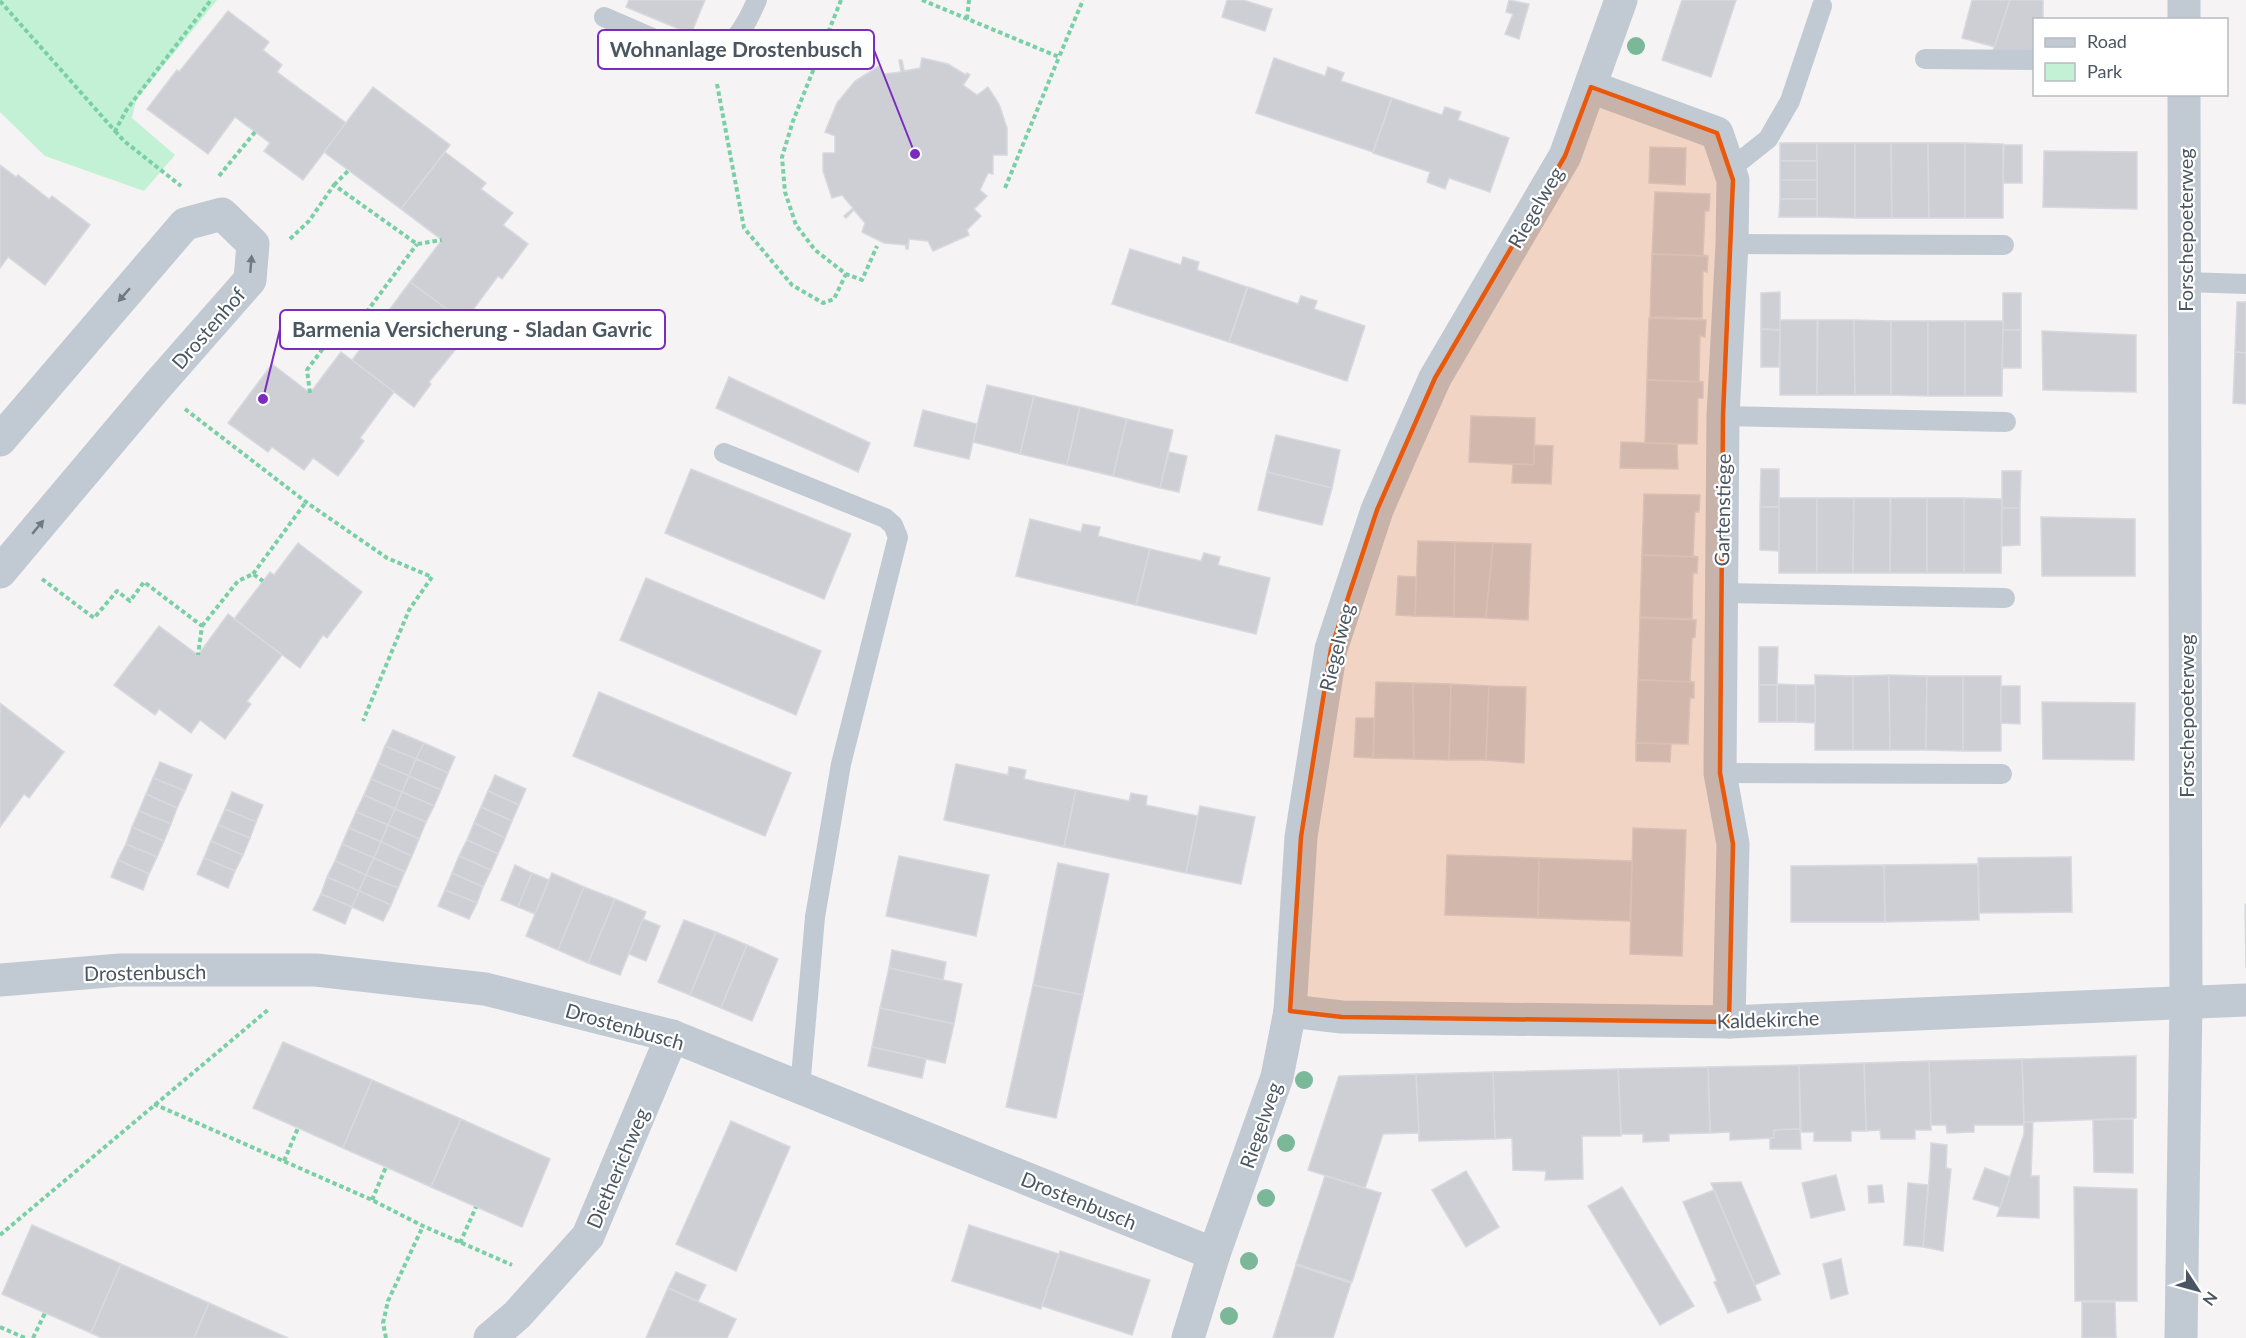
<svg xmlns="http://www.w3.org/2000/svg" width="2246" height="1338" font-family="Lato,sans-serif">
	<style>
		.green { fill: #c3f1d5 }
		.building { fill: #cdcfd5; stroke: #d7d9de; stroke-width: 1.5 }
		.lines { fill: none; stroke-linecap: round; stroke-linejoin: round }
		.path { stroke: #7ad0a6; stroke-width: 4; stroke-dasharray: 4.5 3; stroke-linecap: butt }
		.lane { stroke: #c1cad2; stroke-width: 20 }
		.street { stroke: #c1cad2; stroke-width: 33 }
		.tree { fill: #7bb799 }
		.oneway { fill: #6e7983 }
		.marked { fill: #e8590c; fill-opacity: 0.2; stroke: #e8590c; stroke-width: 4.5; stroke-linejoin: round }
		.labels { text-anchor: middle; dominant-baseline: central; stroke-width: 4.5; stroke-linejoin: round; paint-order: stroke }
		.street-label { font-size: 20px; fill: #4a5661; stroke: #fff }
		.leader { fill: none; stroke: #7b2cbf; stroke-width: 2 }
		.callout-dot { fill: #7b2cbf; stroke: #fff; stroke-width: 2 }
		.callout { fill: #fff; stroke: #7b2cbf; stroke-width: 2 }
		.callout-label { font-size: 21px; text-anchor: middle; font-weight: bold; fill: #4a5661 }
	</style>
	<rect width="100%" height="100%" fill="#f5f3f3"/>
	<polygon class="green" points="0,0 217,0 136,100 132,118 175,155 144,191 45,156 0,112"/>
	<g class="building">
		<polygon points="629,0 705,0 691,34 626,7"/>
		<polygon points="1227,0 1243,0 1272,9 1265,31 1222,17"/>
		<polygon points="1509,0 1529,4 1519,39 1505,34 1513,14 1506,12"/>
		<polygon points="1682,0 1736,0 1711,77 1662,60"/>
		<polygon points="1972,0 2010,0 1995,47 1962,38"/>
		<polygon points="2010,0 2043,0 2043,20 2034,20 2034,51 1993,51"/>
		<polygon points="228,11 269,42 263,50 282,65 277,72 346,123 303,180 264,151 270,143 235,117 208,154 147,109 177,70 179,72"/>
		<polygon points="922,58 948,64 966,75 967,73 970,75 963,85 977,95 988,87 999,104 1007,128 1007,155 993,155 993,174 988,173 980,190 987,196 974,209 981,216 967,230 969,235 933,251 928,241 909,239 908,249 906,249 906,245 884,243 862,232 865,223 854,210 846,218 844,216 853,208 842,195 832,198 823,171 823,153 835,153 835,136 825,132 837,103 855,81 879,66 884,74 901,72 899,60 902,60 904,71 920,68"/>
		<polygon points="1274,58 1325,76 1328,67 1344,73 1341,81 1392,98 1373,152 1256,113"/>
		<polygon points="373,87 450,145 401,209 324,152"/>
		<polygon points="1392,98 1442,115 1445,107 1461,112 1458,120 1509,138 1490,192 1449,178 1445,189 1427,182 1430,172 1373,153"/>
		<rect x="1780" y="143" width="37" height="18"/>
		<polygon points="1817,143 1855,143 1855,218 1817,217"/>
		<polygon points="1855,143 1891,143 1892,218 1855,218"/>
		<polygon points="1891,143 1928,143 1929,218 1892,218"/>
		<polygon points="1928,143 1965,143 1965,218 1929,218"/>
		<polygon points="1965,143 2003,144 2003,218 1965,218"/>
		<polygon points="2004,145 2022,145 2022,183 2003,183"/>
		<polygon points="1650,147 1686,148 1685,185 1649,183"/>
		<polygon points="2044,151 2137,152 2137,209 2043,207"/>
		<polygon points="445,152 486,183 481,189 513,213 503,225 528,244 502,279 498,276 464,322 410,282 442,240 401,209"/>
		<rect x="1780" y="161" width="37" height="19"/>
		<polygon points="0,165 16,177 18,175 49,199 52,196 90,225 45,285 8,257 0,268"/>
		<rect x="1780" y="180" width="37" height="19"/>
		<polygon points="1655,192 1710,194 1709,211 1705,211 1703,255 1708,256 1652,254"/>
		<polygon points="1780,199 1817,199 1817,217 1779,217"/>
		<polygon points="1130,249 1181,265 1183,257 1199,262 1197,270 1247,287 1229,342 1112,304"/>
		<polygon points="1652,254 1708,256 1707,272 1703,271 1702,318 1650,317"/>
		<polygon points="410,282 473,328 429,382 431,384 414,407 352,360"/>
		<polygon points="1248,287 1298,304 1301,296 1317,301 1314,309 1365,326 1347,381 1229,342"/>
		<polygon points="1780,292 1780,330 1761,329 1761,293"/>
		<rect x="2003" y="293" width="18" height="37"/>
		<polygon points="2237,302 2246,302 2246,353 2235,352"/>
		<polygon points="1649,318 1706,320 1705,337 1700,336 1699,381 1703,382 1647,380"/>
		<rect x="1780" y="320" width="37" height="75"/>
		<polygon points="1818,320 1854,320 1855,395 1817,395"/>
		<polygon points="1854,320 1891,321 1891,395 1855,395"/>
		<polygon points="1891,321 1928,321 1928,396 1891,395"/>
		<rect x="1928" y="321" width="37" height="75"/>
		<polygon points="1965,321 2003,321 2002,396 1965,396"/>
		<polygon points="1761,329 1780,330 1779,367 1761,367"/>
		<polygon points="2003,330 2021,330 2021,368 2002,368"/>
		<polygon points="2042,331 2136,335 2136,392 2043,390"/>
		<polygon points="341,352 394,392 360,438 364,441 338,476 313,458 304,470 272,447 268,452 228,423 272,364 310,393"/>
		<polygon points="2235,352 2246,353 2246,404 2233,403"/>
		<polygon points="729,377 870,443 858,472 716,408"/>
		<polygon points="1647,380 1703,382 1703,398 1698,398 1697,444 1645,443"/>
		<polygon points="987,385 1034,396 1020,454 973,442"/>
		<polygon points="1034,396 1080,407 1067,465 1020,454"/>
		<polygon points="1080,407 1127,419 1113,476 1067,465"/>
		<polygon points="923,410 977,424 969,459 914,446"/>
		<polygon points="1471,416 1535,418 1534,465 1469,462"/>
		<polygon points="1127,419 1173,430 1160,488 1113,476"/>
		<polygon points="1276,435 1340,450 1332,488 1267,472"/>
		<polygon points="1621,442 1677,444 1678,469 1620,468"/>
		<polygon points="1534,445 1553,446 1551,484 1512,483 1513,464 1534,465"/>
		<polygon points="1169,452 1187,456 1179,492 1160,488"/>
		<polygon points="691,469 851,534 824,599 665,533"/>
		<polygon points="1761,469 1779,469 1779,507 1760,507"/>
		<polygon points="2002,471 2021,471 2020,508 2002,508"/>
		<polygon points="1267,472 1332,488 1322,525 1258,510"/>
		<polygon points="1644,494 1700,495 1699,512 1695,512 1693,556 1698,557 1642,555"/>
		<rect x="1779" y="498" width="38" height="75"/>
		<polygon points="1817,498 1854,498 1853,573 1817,573"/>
		<polygon points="1854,498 1890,498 1890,573 1853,573"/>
		<polygon points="1891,498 1927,498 1927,573 1890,573"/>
		<rect x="1927" y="498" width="37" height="75"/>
		<polygon points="1964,498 2002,499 2001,573 1964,573"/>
		<polygon points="1760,507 1779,507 1779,551 1760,550"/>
		<polygon points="2002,508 2020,508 2020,545 2002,546"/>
		<polygon points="2041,517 2135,519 2135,576 2042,576"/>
		<polygon points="1030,519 1081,532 1083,524 1100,527 1098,536 1150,549 1136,605 1016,576"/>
		<polygon points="1418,541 1455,542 1454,617 1415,616"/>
		<polygon points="1455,542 1493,543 1486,618 1454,617"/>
		<polygon points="298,543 362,592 327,638 323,635 300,668 234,619 270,572 274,575"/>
		<polygon points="1493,543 1531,544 1528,620 1486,618"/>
		<polygon points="1150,549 1201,561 1204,553 1220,557 1218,565 1270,578 1256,634 1136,605"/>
		<polygon points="1642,555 1698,557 1697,573 1693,573 1692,619 1640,617"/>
		<polygon points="1398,576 1416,577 1415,616 1396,615"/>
		<polygon points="646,578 821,651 796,715 620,640"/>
		<polygon points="228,614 282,655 247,701 251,704 225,739 200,720 191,733 159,709 155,715 114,685 159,626 198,655"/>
		<polygon points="1640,618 1696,620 1695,637 1692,638 1690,681 1694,682 1638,680"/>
		<polygon points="1759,647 1778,647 1777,685 1759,685"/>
		<polygon points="1815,675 1853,676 1853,750 1815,750"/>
		<polygon points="1889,675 1890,750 1853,750 1853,676"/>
		<polygon points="1889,675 1927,676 1926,750 1890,750"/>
		<polygon points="1927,676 1963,676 1963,751 1926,750"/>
		<rect x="1963" y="676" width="38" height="75"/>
		<polygon points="1638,680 1694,682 1694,698 1690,698 1688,744 1636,743"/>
		<polygon points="1376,682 1413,683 1414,759 1373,758"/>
		<polygon points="1413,683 1451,684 1449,760 1414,759"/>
		<polygon points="1451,684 1489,686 1486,760 1449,760"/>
		<polygon points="1777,684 1796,685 1796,722 1777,722"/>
		<rect x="1759" y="685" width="18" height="37"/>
		<polygon points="1796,685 1815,685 1815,723 1796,722"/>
		<polygon points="1489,686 1526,687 1524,763 1486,760"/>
		<polygon points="2001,686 2020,686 2020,724 2001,723"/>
		<polygon points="599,692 791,773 765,836 573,756"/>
		<polygon points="2042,702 2135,703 2134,760 2043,759"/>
		<polygon points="0,703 64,752 29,798 24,794 0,827"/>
		<polygon points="1356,718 1374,718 1373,758 1354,757"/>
		<polygon points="393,730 424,743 416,759 385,746"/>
		<polygon points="424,743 455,757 448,773 416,759"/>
		<polygon points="1636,743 1671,744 1670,762 1636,761"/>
		<polygon points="385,746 416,759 409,776 378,763"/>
		<polygon points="416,759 448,773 441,790 409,776"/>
		<polygon points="160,762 192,775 185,791 153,778"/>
		<polygon points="378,763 409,776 402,792 371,779"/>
		<polygon points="956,764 1008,775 1009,767 1026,770 1024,779 1076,790 1064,847 944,820"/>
		<polygon points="495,775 526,789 519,805 488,791"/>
		<polygon points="409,776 441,790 434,806 402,792"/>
		<polygon points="153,778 185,791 177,808 146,794"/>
		<polygon points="371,779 402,792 395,809 364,795"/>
		<polygon points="1076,790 1129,801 1131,793 1147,796 1146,805 1198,816 1186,873 1064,847"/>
		<polygon points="488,791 519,805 512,821 481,807"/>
		<polygon points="232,792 263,805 256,822 225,809"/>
		<polygon points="402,792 434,806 426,822 395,809"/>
		<polygon points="146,794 177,808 171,824 139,811"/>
		<polygon points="364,795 395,809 388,825 356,812"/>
		<polygon points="1200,806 1255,817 1241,884 1186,873"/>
		<polygon points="481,807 512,821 505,838 474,823"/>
		<polygon points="225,809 256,822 250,838 218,825"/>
		<polygon points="395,809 426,822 419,839 388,825"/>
		<polygon points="139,811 171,824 164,841 132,827"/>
		<polygon points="356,812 388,825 381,842 349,828"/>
		<polygon points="474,823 505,838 498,854 467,840"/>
		<polygon points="218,825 250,838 243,855 211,841"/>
		<polygon points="388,825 419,839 412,856 381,842"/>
		<polygon points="132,827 164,841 157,857 126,844"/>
		<polygon points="349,828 381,842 374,858 342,844"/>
		<polygon points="1633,828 1686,830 1682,956 1630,954"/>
		<polygon points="467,840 498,854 491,870 459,856"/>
		<polygon points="211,841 243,855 235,871 204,858"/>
		<polygon points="381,842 412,856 405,872 374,858"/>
		<polygon points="126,844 157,857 149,874 118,860"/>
		<polygon points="342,844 374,858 366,875 335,861"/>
		<polygon points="1447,855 1539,858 1538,918 1445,915"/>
		<polygon points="459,856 491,870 483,887 452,873"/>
		<polygon points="899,856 989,875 976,936 886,916"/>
		<polygon points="2071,857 2072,912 1979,913 1978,858"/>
		<polygon points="204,858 235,871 228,888 197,874"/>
		<polygon points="374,858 405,872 398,888 366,875"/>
		<polygon points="1539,858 1632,861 1630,921 1538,918"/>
		<polygon points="118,860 149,874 143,890 111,877"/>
		<polygon points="335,861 366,875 359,891 327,877"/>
		<polygon points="1058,863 1109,874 1083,995 1033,985"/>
		<polygon points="1978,864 1979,920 1885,922 1884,865"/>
		<polygon points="515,865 532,873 518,907 501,900"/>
		<polygon points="1884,865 1885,922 1791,922 1791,866"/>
		<polygon points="452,873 483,887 477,903 445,890"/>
		<polygon points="532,873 549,880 535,914 518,907"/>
		<polygon points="552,873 584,887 558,950 526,936"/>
		<polygon points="366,875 398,888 391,905 359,891"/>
		<polygon points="327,877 359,891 352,907 321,894"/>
		<polygon points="584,887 615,899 588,963 558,950"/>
		<polygon points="445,890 477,903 469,919 438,906"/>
		<polygon points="359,891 391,905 383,921 352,907"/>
		<polygon points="321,894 352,907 345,924 313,910"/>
		<polygon points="615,899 646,912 620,975 588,963"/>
		<polygon points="2246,904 2246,968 2245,905"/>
		<polygon points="643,919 660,926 646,961 629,954"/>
		<polygon points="684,920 716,932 690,995 658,982"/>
		<polygon points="716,932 747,945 721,1008 690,995"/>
		<polygon points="747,945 778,959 752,1021 721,1008"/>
		<polygon points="892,950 946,962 943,980 889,968"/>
		<polygon points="889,968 962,984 954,1024 880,1008"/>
		<polygon points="1033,985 1083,995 1056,1118 1006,1107"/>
		<polygon points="880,1008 954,1024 945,1063 872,1047"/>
		<polygon points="283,1042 372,1080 343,1148 253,1108"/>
		<polygon points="872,1047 926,1059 922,1078 868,1066"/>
		<polygon points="2136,1056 2136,1118 2024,1122 2022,1059"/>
		<polygon points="2022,1059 2024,1125 1974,1125 1974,1132 1947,1133 1946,1125 1931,1125 1929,1061"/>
		<polygon points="1929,1061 1931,1130 1915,1130 1915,1139 1881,1139 1880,1130 1866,1131 1864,1063"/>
		<polygon points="1864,1063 1866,1131 1851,1131 1851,1141 1814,1141 1814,1132 1801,1132 1799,1065"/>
		<polygon points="1799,1065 1800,1129 1774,1130 1774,1138 1730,1140 1730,1132 1710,1133 1708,1067"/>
		<polygon points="1708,1067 1710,1133 1669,1134 1669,1141 1643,1142 1643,1134 1621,1134 1618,1069"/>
		<polygon points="1618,1069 1621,1136 1582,1136 1583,1179 1545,1180 1546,1171 1513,1170 1512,1138 1495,1139 1493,1072"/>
		<polygon points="1493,1072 1495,1139 1419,1141 1416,1074"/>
		<polygon points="1416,1074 1419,1133 1383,1134 1365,1188 1308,1170 1339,1076"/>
		<polygon points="372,1080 461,1119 431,1187 343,1148"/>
		<polygon points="461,1119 550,1159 522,1227 431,1187"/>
		<polygon points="2133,1119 2133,1173 2094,1172 2093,1120"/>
		<polygon points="731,1121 790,1147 736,1271 676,1244"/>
		<polygon points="2024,1122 2033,1122 2031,1176 2039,1176 2039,1218 1997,1216 2024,1134"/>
		<polygon points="1800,1129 1801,1149 1770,1149 1770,1138 1774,1138 1774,1130"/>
		<polygon points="1931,1143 1947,1145 1946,1168 1951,1169 1943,1251 1923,1247 1930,1168"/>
		<polygon points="1985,1168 2010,1177 2000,1207 1973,1199"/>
		<polygon points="1466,1171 1499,1227 1466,1247 1432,1190"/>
		<polygon points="1836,1175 1845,1210 1811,1218 1802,1183"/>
		<polygon points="1325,1176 1381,1193 1352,1282 1296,1264"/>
		<polygon points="1741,1182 1780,1274 1755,1285 1711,1183"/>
		<polygon points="1908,1183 1928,1185 1923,1247 1904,1245"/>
		<polygon points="1882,1185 1884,1202 1869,1203 1868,1186"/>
		<polygon points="1622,1187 1694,1306 1660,1325 1588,1206"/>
		<polygon points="2074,1187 2137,1189 2137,1301 2075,1301"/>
		<polygon points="1714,1190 1761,1300 1728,1313 1714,1282 1717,1281 1683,1202"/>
		<polygon points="32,1225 121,1264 91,1333 2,1294"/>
		<polygon points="969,1225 1059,1254 1041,1309 952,1281"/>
		<polygon points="1060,1251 1150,1280 1132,1335 1042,1306"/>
		<polygon points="1841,1259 1848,1294 1831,1299 1823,1264"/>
		<polygon points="121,1264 209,1303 194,1338 102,1338 91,1333"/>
		<polygon points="1296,1265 1351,1283 1333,1338 1273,1338"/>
		<polygon points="676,1272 706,1285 698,1301 668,1288"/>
		<polygon points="668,1288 736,1319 727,1338 646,1338"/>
		<polygon points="2082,1302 2115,1302 2116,1338 2082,1338"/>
		<polygon points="209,1303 288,1338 194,1338"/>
	</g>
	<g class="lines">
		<g class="path">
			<polyline points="841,0 793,121 782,157 785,192 796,225 815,250 846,274 862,280 877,246"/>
			<polyline points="922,0 1059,57 1083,0"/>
			<polyline points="0,1 115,131 127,109 211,0"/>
			<polyline points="967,19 969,0"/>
			<polyline points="717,84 744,228 792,285 823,303 834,299 846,274"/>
			<polyline points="115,131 124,141 181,186"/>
			<polyline points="219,176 255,132"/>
			<polyline points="334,185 349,170"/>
			<polyline points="1005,188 1059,57"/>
			<polyline points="290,239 309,221 334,185 417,244 442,240"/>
			<polyline points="382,321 368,310 417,244"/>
			<polyline points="310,393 307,370 344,320 368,310"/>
			<polyline points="185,409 306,502 387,558 432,577 409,610 363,721"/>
			<polyline points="253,574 306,502"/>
			<polyline points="42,579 94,618 117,591 130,601 144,582 202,626 198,655"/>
			<polyline points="202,626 238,581 253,574 263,581"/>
			<polyline points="154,1104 372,1200 423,1226 512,1265"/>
			<polyline points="284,1161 298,1128"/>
			<polyline points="372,1200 386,1167"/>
			<polyline points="0,1235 269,1009"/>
			<polyline points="460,1243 476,1207"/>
			<polyline points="0,1327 25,1338"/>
			<polyline points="33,1338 45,1313"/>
			<polyline points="386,1338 383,1323 388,1301 423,1226"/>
		</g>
		<g class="lane">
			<path d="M604 17 696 57C734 46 741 36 757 0"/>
			<polyline points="1925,59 2034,60"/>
			<polyline points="1729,170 1768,139 1790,101 1822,6"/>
			<polyline points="1732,244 2004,245"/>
			<polyline points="2185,282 2246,284"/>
			<polyline points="1723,416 2006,422"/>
			<polyline points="724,453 885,518 893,525 898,537 841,764 815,917 800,1088"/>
			<polyline points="1721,593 2005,598"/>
			<polyline points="1720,773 2002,774"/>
		</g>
		<g class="street">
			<polyline points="2184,0 2184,20"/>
			<polyline points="1591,87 1717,133 1733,180 1732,244 1723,416 1720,773 1733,844 1729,1022"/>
			<polyline points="0,440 185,224 222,214 253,244 250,280 156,387 0,572"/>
			<polyline points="0,980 120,970 316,970 485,989 672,1036 1214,1254"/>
			<polyline points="1290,1011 1342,1017 1729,1022 2246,1000"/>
			<polyline points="490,1338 517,1315 588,1236 672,1036"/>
			<polyline points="1188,1338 1214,1254 1277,1077 1290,1011 1301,837 1331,649 1377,510 1403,450 1435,378 1565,156 1621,0"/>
			<polyline points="2181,1338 2186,1001 2184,94"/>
		</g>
	</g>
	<g class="tree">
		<circle cx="1636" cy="46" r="9"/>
		<circle cx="1304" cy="1080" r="9"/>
		<circle cx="1286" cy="1143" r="9"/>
		<circle cx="1266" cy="1198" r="9"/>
		<circle cx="1249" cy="1261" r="9"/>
		<circle cx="1229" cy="1316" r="9"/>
	</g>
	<defs><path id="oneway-solid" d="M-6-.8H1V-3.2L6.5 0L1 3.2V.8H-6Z" transform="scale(1.5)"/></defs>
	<g class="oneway">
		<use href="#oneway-solid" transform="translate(251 264) rotate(-85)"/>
		<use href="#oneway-solid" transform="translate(124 295) rotate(131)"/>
		<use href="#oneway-solid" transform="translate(38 527) rotate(-50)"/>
	</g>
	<path class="marked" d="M1591 87 1717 133 1733 180 1723 416 1720 773 1733 844 1729 1022 1342 1017 1290 1011 1301 837 1331 649 1377 510 1435 378 1565 156Z"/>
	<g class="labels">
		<g class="street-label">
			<text transform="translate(1535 207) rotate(-60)">Riegelweg</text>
			<text transform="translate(2185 230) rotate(-90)">Forschepoeterweg</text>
			<text transform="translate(208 328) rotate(-49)">Drostenhof</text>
			<text transform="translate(1722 510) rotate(-89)">Gartenstiege</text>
			<text transform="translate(1336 647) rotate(-76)">Riegelweg</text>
			<text transform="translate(2186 716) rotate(-90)">Forschepoeterweg</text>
			<text transform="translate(145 972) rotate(-1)">Drostenbusch</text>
			<text transform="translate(1768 1019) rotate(-2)">Kaldekirche</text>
			<text transform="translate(625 1026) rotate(16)">Drostenbusch</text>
			<text transform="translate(1260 1125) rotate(-71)">Riegelweg</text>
			<text transform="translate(617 1168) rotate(-67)">Dietherichweg</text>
			<text transform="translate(1079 1200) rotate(22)">Drostenbusch</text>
		</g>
	</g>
	<path class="leader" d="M915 154L874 50M263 399L280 329"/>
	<g class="callout-dot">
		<circle cx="915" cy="154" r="6"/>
		<circle cx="263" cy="399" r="6"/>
	</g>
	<g class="callout">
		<rect x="598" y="30" width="276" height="39" rx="6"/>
		<rect x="280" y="310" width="385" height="39" rx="6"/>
	</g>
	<g class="callout-label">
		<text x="736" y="57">Wohnanlage Drostenbusch</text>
		<text x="472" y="337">Barmenia Versicherung - Sladan Gavric</text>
	</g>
	<rect x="2033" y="18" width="195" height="78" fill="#ffffff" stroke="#b7bbc0" stroke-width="1.5"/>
	<rect x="2045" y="38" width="30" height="9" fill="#c1cad2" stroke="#b7bbc0" stroke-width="1.5"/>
	<text x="2087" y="48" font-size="18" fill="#4a5661">Road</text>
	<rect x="2045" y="63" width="30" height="18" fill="#c3f1d5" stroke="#b7bbc0" stroke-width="1.5"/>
	<text x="2087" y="78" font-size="18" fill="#4a5661">Park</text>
	<g transform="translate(2198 1290) rotate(126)" stroke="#ffffff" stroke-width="4.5" paint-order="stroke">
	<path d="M0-4.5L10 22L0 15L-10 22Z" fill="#4a5661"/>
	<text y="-9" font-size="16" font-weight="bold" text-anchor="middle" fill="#4a5661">N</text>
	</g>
</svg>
